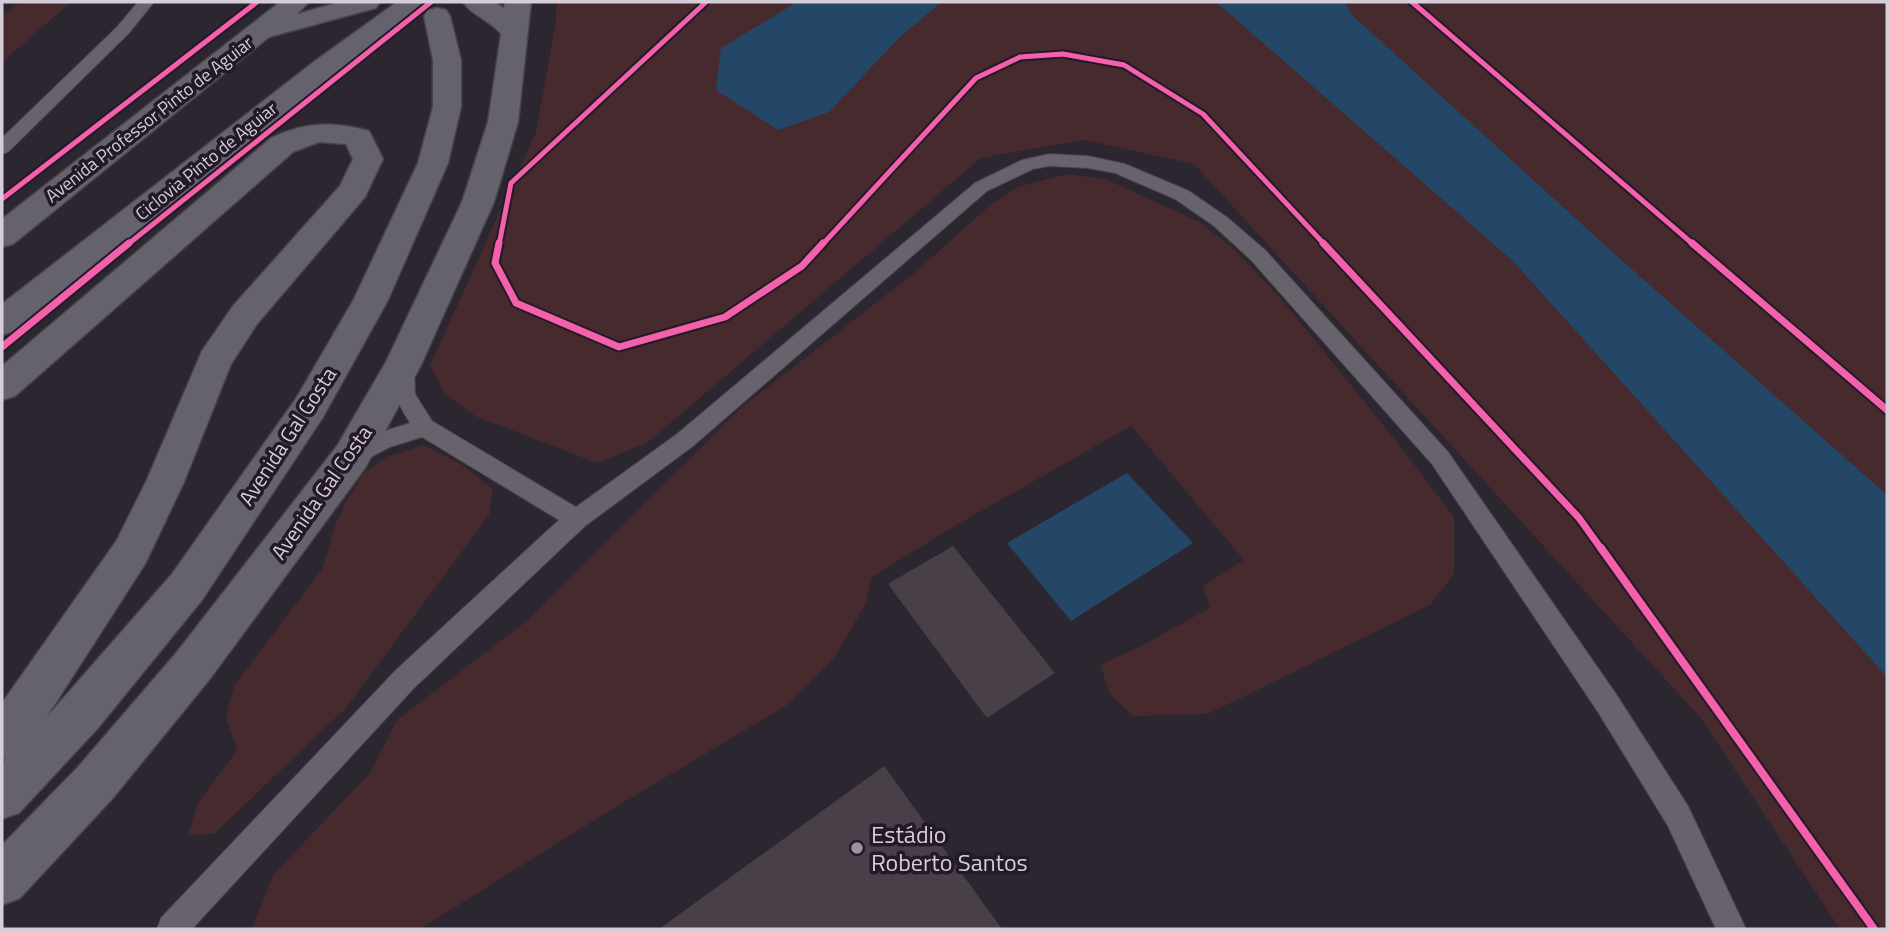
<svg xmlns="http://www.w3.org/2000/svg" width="1889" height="931" font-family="'Titillium Web',sans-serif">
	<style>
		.green { fill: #462a2d }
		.water { fill: #254767 }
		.building { fill: #493f48 }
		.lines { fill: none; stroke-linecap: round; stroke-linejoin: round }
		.service-casing { stroke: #47424a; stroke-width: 2 }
		.primary-casing { stroke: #47424a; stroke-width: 3 }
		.service { fill: #67626b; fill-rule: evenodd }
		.primary { fill: #65626d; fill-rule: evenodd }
		.cycleway-far2-casing { stroke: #231929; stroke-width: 9 }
		.cycleway-far1-casing { stroke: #231929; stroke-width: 11 }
		.cycleway-casing { stroke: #231929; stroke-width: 12 }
		.cycleway-far2 { stroke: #f560ab; stroke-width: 5 }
		.cycleway-far1 { stroke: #f560ab; stroke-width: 7 }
		.cycleway { stroke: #f560ab; stroke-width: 8 }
		.poi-dot { fill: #9a939e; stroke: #231929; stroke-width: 2.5 }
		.labels { text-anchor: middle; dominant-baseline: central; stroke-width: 7; stroke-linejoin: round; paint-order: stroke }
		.far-street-label { font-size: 18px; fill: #d5ced9; stroke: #231929 }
		.street-label { font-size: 21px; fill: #d5ced9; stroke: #231929 }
		.near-poi-label { font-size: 24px; fill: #d5ced9; stroke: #231929; text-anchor: start }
	</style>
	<rect width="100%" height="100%" fill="#2c2630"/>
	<g class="green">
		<polygon points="19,2 71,2 2,62 2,17"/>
		<polygon points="557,2 1887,2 1887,929 1840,929 1700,717 1194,164 1084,140 981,158 647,443 597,463 475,416 444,392 430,365 536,132 555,26"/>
		<polygon points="1066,174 1105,179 1200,222 1234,249 1283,301 1396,441 1454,517 1454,574 1430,605 1208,714 1133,716 1110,694 1100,665 1141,646 1210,608 1203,586 1244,560 1131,426 958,524 872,577 865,605 834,658 789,704 609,811 420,929 252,929 273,875 370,773 397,720 528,620 742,407 918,270 989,206 1018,187"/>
		<polygon points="423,445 461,464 493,489 489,515 346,708 214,834 188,835 198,803 237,750 226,717 234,686 322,569 336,523 347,500 364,473 386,457"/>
	</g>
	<g class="water">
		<polygon points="797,2 941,2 899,38 829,112 778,130 716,90 721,48"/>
		<polygon points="1216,2 1345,2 1352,15 1618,257 1887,495 1887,677 1513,261"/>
		<polygon points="1127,473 1193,543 1071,621 1007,543"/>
	</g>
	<g class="building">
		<polygon points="953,546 1055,673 987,718 888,584"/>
		<polygon points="884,766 1002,929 659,929"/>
	</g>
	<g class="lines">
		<defs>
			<g id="service">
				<polygon points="138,2 154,2 129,33 8,152 2,154 2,138 117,27"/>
				<path d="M1049 154 1088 156 1125 164 1189 191 1228 218 1265 250 1448 452 1616 694 1688 806 1746 929H1716L1668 826 1598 712 1432 464 1251 260 1214 226 1175 199 1115 173 1088 168 1049 166 1033 169 987 191 693 446 585 526 414 688 192 929H157L161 918 396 670 559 520 422 437 390 447 361 462 353 465 345 462 342 456C351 439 392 429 410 423 399 405 384 381 396 359L403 357 410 359 414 365 415 394 432 421 576 507 677 434 975 183 1022 160Z"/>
			</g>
			<g id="primary">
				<polygon points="280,2 309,2 297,14 340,2 380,2 376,8 269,37 13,244 2,247 2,219"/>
				<polygon points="397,2 426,2 14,331 2,335 2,304 315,61"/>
				<path d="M463 2H494L504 8 505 2H531L518 122 494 202 421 365 365 468 209 680 112 799 20 898 2 905V845L78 767 177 652 337 446 386 362 462 202 488 122 501 34C490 20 472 16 463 2Z"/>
				<path d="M437 8 446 10 450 16 461 60V107L448 163 388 300 323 417 202 600 98 728 19 813 2 819V763L6 759 2 760V703L117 540 146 482 202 351 233 306 340 186 353 159 346 144 319 142 293 152 15 396 2 400V366L271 138C304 122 334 121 369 131L383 159 365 197 257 324 231 364 184 482 145 564 46 718 172 574 297 397 354 299 418 163 433 107V60L424 16 428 10Z"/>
			</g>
		</defs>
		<use href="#service" class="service-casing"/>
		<use href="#primary" class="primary-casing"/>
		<use href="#service" class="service"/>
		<use href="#primary" class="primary"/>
		<defs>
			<g id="cycleway-far2">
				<polyline points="1412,2 1694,245"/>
				<polyline points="2,199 257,2"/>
				<polyline points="127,245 431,2"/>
				<polyline points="499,245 511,183 706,2"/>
				<polyline points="822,245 976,78 1020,57 1063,54 1124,65 1203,114 1325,245"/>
			</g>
			<g id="cycleway-far1">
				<polyline points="499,243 495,263 516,303 619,347 725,317 802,266 823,243"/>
				<polyline points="1323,243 1579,518 1602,550"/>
				<polyline points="1692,243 1887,410"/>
				<polyline points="2,347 129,243"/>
			</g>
			<polyline id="cycleway" points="1601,548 1874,929"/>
		</defs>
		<use href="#cycleway-far2" class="cycleway-far2-casing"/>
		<use href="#cycleway-far1" class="cycleway-far1-casing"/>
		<use href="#cycleway" class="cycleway-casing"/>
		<use href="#cycleway-far2" class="cycleway-far2"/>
		<use href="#cycleway-far1" class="cycleway-far1"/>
		<use href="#cycleway" class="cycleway"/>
	</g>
	<circle class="poi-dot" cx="857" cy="848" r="7"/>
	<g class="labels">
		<g class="far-street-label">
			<text transform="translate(149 119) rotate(-38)">Avenida Professor Pinto de Aguiar</text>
			<text transform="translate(206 161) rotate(-39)">Ciclovia Pinto de Aguiar</text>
		</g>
		<g class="street-label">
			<text transform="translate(287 436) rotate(-57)">Avenida Gal Gosta</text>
			<text transform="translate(321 492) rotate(-55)">Avenida Gal Costa</text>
		</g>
		<g class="near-poi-label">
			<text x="871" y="834">Estádio<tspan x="871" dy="28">Roberto Santos</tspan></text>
		</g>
	</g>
	<rect width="1889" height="931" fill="none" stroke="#d5ced9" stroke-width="7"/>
</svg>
